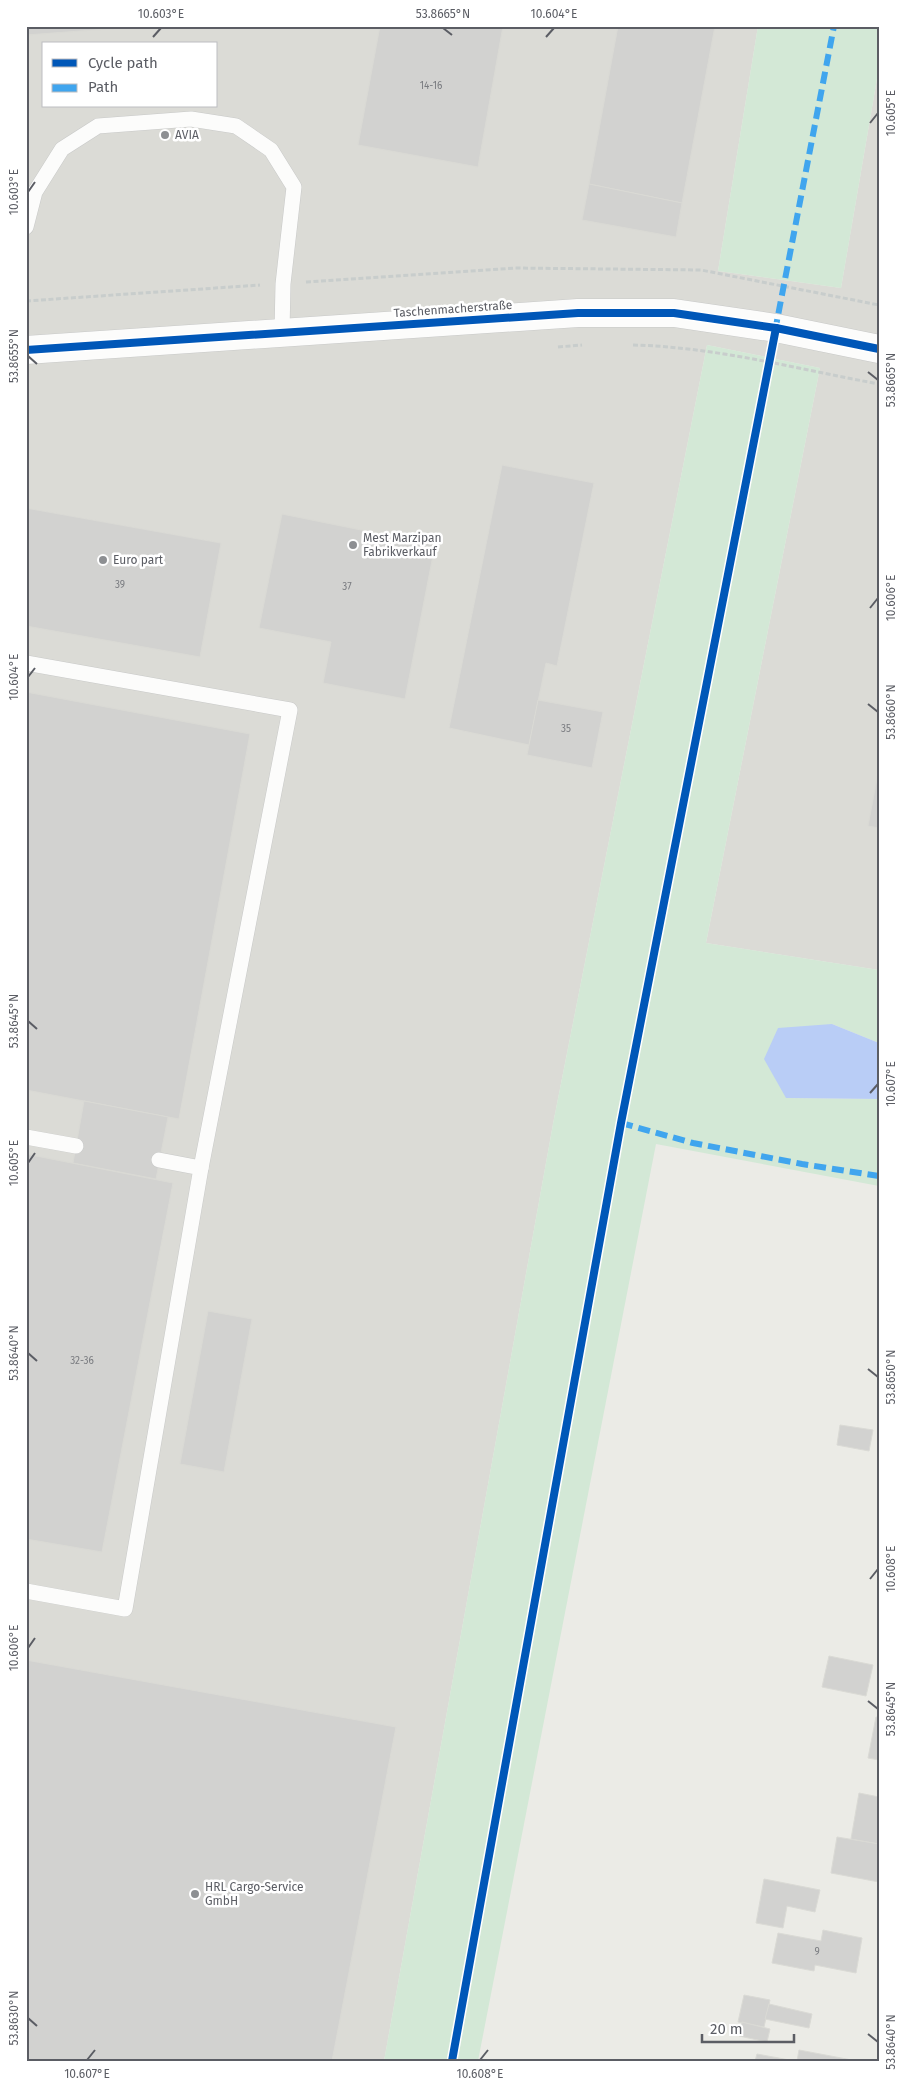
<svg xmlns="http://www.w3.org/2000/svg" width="905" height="2087" font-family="'Fira Sans',sans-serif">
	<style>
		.industrial { fill: #dbdbd6; fill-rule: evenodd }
		.green { fill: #d3e8d6 }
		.water { fill: #b9cdf6 }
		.building { fill: #d2d2d0; stroke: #dadad5 }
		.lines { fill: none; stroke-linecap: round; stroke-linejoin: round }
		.service-casing { stroke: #c8c9c8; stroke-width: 16 }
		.minor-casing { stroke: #c8c9c8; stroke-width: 29 }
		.path { stroke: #c8cdcc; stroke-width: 3; stroke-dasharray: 5 2.5; stroke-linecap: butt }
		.service { stroke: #fcfcfb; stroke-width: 15 }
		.minor { stroke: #fcfcfb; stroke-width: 28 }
		.quiet { stroke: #40a5ee; stroke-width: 6; stroke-dasharray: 12 6; stroke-linecap: butt }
		.cycleway-casing { stroke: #fff; stroke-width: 11 }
		.cycleway { stroke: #0057b8; stroke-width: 8 }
		.ticks { fill: none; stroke: #5b5d64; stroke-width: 2 }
		.poi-dot { fill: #8d8f92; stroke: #fff; stroke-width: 2 }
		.labels { text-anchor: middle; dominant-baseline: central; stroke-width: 5; stroke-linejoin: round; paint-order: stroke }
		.number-label { font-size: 10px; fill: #7a7c80 }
		.poi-label { font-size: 12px; fill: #5b5d64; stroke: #fff; text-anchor: start }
		.street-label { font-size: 12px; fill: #5b5d64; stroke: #fff }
		.neatline { fill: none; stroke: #5b5d64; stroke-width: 2 }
		.ticks-label { font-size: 12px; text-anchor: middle; fill: #5b5d64 }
	</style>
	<rect width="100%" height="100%" fill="#ebebe6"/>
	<path class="industrial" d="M26 26H758L718 271 841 288 879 67V970L706 943 820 368 707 345 553 1124 384 2061H26ZM44 44H216V106H44Z"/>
	<g class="green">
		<polygon points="758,26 879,26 879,67 841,288 718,271"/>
		<polygon points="707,345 820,368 706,943 879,970 879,1043 832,1024 786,1098 879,1099 879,1186 656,1144 478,2061 384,2061 553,1124"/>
	</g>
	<polygon class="water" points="832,1024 879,1043 879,1099 786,1098 764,1059 778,1028"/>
	<g class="building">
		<polygon points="26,26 148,26 26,35"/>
		<polygon points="380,26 503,26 478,167 358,145"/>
		<polygon points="618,26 715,26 682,203 589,184"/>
		<polygon points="589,184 682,203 676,237 582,220"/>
		<polygon points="502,465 594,483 557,666 546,663 529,745 449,728"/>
		<polygon points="26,508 221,543 200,657 26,626"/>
		<polygon points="282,514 435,545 405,699 323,683 331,642 259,628"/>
		<polygon points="26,692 250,734 179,1119 26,1090"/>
		<polygon points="538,700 603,712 592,768 527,755"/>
		<polygon points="879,768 879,828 868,826"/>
		<polygon points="84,1101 168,1117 156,1179 73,1163"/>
		<polygon points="26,1154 173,1183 102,1552 26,1539"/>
		<polygon points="208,1311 252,1319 224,1472 180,1464"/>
		<polygon points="840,1425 873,1430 869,1451 837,1445"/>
		<polygon points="829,1656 873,1665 866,1696 822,1687"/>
		<polygon points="26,1660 396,1727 332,2061 26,2061"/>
		<polygon points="876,1717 879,1717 879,1760 868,1758"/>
		<polygon points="859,1793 879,1797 879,1844 851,1839"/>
		<polygon points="837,1837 879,1844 879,1882 831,1873"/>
		<polygon points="764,1879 820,1890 815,1912 787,1906 783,1928 756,1923"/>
		<polygon points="823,1930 862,1938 856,1973 815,1965 814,1971 772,1963 778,1933 821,1941"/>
		<polygon points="744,1995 770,2000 764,2027 738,2022"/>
		<polygon points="769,2004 812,2014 809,2028 765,2019"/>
		<polygon points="742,2022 770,2029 767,2042 739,2036"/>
		<polygon points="799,2050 857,2061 797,2061"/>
		<polygon points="757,2054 795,2061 755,2061"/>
	</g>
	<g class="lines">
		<defs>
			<g id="service">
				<polyline points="26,227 35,192 62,149 98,126 191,119 236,126 271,150 294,187 283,284 282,332"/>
				<polyline points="26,663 290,710 201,1168"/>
				<polyline points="26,1137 76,1146"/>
				<polyline points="26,1591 125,1609 201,1168 159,1160"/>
			</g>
			<polyline id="minor" points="26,350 578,313 674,313 776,328 879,349"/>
		</defs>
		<use href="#service" class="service-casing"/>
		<use href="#minor" class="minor-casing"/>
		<g class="path">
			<polyline points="306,282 515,268 701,270 879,305"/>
			<polyline points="26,301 260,285"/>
			<path d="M633 345C716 347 797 369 879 384"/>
			<polyline points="558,347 582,345"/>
		</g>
		<use href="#service" class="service"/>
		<use href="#minor" class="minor"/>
		<g class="quiet">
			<polyline points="775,331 834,26"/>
			<polyline points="621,1123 693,1143 802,1164 879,1176"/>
		</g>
		<defs>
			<g id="cycleway">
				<polyline points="26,350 578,313 674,313 776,328 879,349"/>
				<polyline points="452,2061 621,1123 776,328"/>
			</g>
		</defs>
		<use href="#cycleway" class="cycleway-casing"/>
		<use href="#cycleway" class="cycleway"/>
	</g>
	<path class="ticks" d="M443 28 452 35M153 37 161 28M546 37 554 28M870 123 878 113M28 192 35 182M28 356 37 364M868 372 878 380M870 608 878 598M28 677 35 668M868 704 878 712M28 1021 37 1029M870 1093 878 1084M28 1163 35 1153M28 1353 37 1361M868 1369 878 1377M870 1579 878 1569M28 1648 35 1638M868 1701 878 1709M28 2018 37 2026M868 2034 878 2042M87 2060 95 2050M480 2060 488 2050"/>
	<g class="poi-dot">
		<circle cx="165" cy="135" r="5"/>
		<circle cx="353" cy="545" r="5"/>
		<circle cx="103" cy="560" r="5"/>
		<circle cx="195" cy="1894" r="5"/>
	</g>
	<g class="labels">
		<g class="number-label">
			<text x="431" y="86">14-16</text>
			<text x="120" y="585">39</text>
			<text x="347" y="587">37</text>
			<text x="566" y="729">35</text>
			<text x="82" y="1361">32-36</text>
			<text x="817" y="1952">9</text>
		</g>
		<g class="poi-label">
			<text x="175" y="135">AVIA</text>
			<text x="363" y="538">Mest Marzipan<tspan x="363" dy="14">Fabrikverkauf</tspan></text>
			<text x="113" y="560">Euro part</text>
			<text x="205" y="1887">HRL Cargo-Service<tspan x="205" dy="14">GmbH</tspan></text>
		</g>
		<g class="street-label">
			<text transform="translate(453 309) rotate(-4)">Taschenmacherstraße</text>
		</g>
	</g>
	<rect width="905" height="2087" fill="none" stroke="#ffffff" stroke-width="55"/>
	<rect x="42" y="42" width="175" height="65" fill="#ffffff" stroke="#bdbec1"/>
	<rect x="52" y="59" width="25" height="8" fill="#0057b8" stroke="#bdbec1"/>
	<text x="88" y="68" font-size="15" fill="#5b5d64">Cycle path</text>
	<rect x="52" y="84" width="25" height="8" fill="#40a5ee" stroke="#bdbec1"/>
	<text x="88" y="92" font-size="15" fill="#5b5d64">Path</text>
	<path d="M702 2034v8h92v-8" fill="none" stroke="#5b5d64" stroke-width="2.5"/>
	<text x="710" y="2034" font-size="15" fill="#5b5d64" stroke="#ffffff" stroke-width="4" paint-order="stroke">20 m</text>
	<rect x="28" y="28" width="850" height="2032" class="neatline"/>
	<g class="ticks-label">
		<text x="161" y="18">10.603°E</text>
		<text x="443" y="18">53.8665°N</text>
		<text x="554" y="18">10.604°E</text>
		<text transform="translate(891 113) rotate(-90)" y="4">10.605°E</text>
		<text transform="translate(14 192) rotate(-90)" y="4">10.603°E</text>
		<text transform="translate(14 356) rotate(-90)" y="4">53.8655°N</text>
		<text transform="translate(891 380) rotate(-90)" y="4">53.8665°N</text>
		<text transform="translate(891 598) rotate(-90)" y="4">10.606°E</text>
		<text transform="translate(14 677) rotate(-90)" y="4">10.604°E</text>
		<text transform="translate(891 712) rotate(-90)" y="4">53.8660°N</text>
		<text transform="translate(14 1021) rotate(-90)" y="4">53.8645°N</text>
		<text transform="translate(891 1084) rotate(-90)" y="4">10.607°E</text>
		<text transform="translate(14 1163) rotate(-90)" y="4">10.605°E</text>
		<text transform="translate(14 1353) rotate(-90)" y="4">53.8640°N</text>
		<text transform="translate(891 1377) rotate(-90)" y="4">53.8650°N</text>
		<text transform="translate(891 1569) rotate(-90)" y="4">10.608°E</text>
		<text transform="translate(14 1648) rotate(-90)" y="4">10.606°E</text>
		<text transform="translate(891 1709) rotate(-90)" y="4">53.8645°N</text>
		<text transform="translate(14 2018) rotate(-90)" y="4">53.8630°N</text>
		<text transform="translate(891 2042) rotate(-90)" y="4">53.8640°N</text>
		<text x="87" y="2078">10.607°E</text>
		<text x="480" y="2078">10.608°E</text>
	</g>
</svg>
